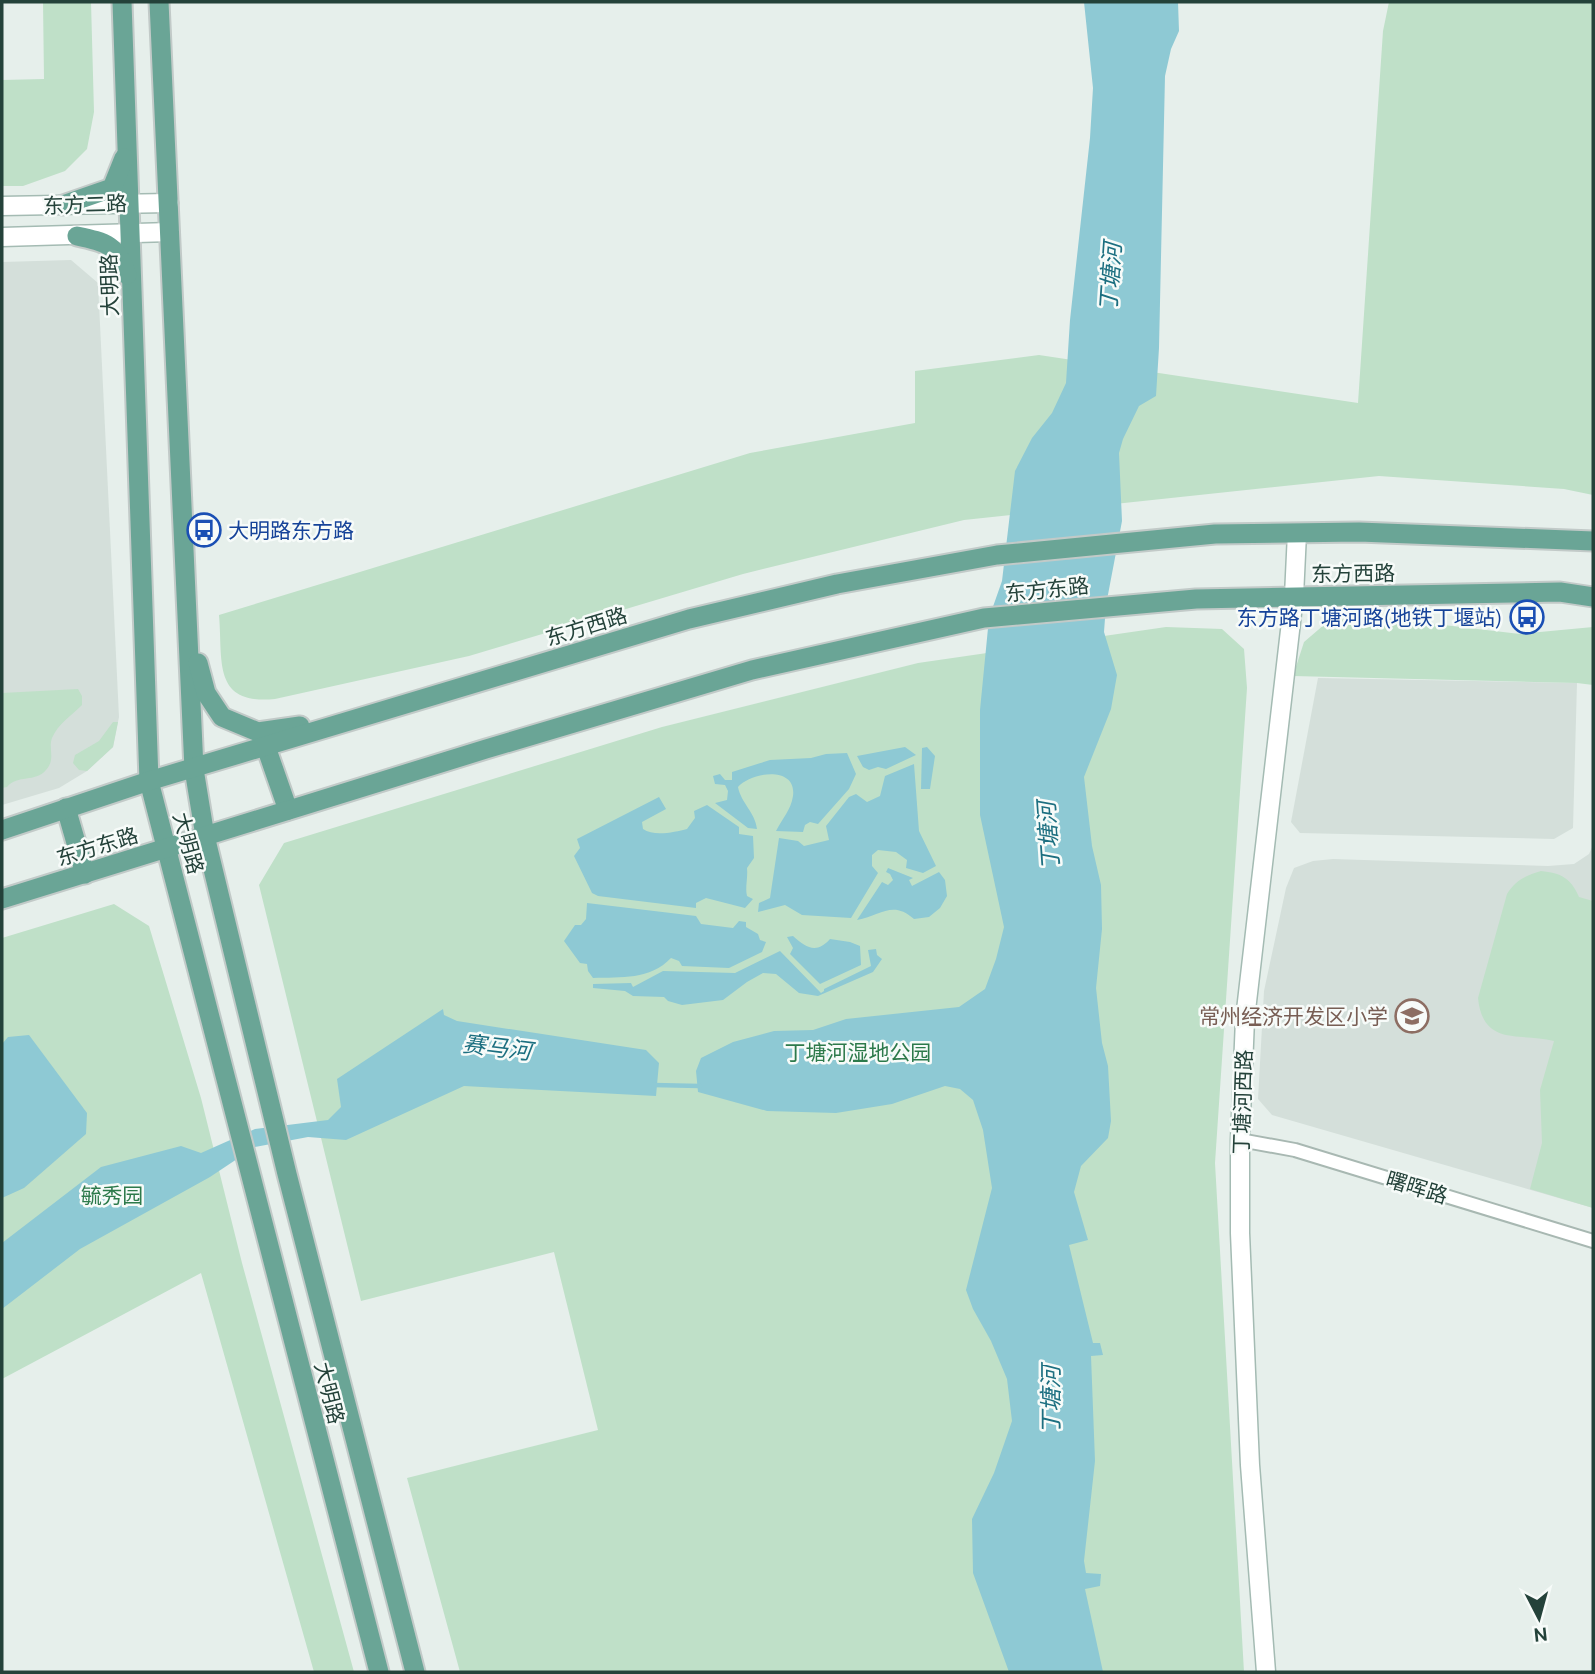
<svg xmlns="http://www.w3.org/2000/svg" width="1595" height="1674" font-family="Ubuntu,'Noto Sans SC',sans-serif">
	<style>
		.built { fill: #d4dfda }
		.green { fill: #bfe0c8 }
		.water { fill: #8ec9d4 }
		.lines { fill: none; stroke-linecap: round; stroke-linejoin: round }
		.stream { stroke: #8ec9d4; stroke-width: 4.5 }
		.street-casing { stroke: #a8b8b2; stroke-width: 16 }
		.secondary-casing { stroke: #a4bbb3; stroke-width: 21 }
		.primary-casing { stroke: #c2cac8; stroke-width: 23 }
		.street { stroke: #fff; stroke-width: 12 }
		.secondary { stroke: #fff; stroke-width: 18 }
		.primary { stroke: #6aa596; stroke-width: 19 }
		.labels { text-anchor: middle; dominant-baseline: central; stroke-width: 5; stroke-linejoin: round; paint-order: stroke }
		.street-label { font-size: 21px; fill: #24423a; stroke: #f7fbf9 }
		.transit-label { font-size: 21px; fill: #164399; stroke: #f7fbf9; text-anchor: start }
		.education-label { font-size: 21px; fill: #785e54; stroke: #f7fbf9; text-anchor: end }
		.park-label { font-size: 21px; fill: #2d7a4b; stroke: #f7fbf9 }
		.water-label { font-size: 23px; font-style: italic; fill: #1c6f80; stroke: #f7fbf9 }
	</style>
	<rect width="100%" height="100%" fill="#e6efeb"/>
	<g class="built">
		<polygon points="71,260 98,283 119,717 113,747 87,771 59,788 2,805 2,262"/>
		<polygon points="1318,678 1577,683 1573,828 1554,839 1300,833 1291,822"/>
		<polygon points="1593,845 1593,1208 1272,1115 1258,1099 1264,991 1286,888 1294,868 1313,861 1333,859 1548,866 1574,864 1589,854"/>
	</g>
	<g class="green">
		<polygon points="43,2 91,2 94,112 87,149 65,171 23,186 2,186 2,80 44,79"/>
		<path d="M1389 2H1593V495L1564 489 1379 476 964 520 743 574 469 656 275 699C212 705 223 661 219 615L750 453 915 423V371L1039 355 1358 403 1383 31Z"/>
		<polygon points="1359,615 1520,634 1593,627 1593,685 1577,683 1293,676 1304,642 1325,624"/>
		<polygon points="1166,627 1222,629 1244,649 1247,688 1215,1163 1244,1672 460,1672 407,1478 598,1430 554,1252 361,1301 259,885 284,843 662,727 918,663"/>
		<path d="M78 689 82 696V705C72 715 58 724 52 738 48 749 56 759 46 770 35 783 18 774 7 787L2 788V693Z"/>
		<polygon points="113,722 118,722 113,747 87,771 79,770 73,763 75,755 99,741"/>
		<path d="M1541 871C1561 873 1571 878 1579 897L1593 901V1208L1530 1189 1542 1143 1540 1090 1554 1041C1522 1032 1483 1048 1478 998L1507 894C1516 880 1525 876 1541 871Z"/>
		<polygon points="114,904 149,926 201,1098 242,1263 354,1672 314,1672 201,1273 2,1379 2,938"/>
	</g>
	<g class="water">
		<polygon points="1084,2 1178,2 1179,31 1171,49 1165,76 1159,348 1156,396 1139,406 1123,439 1119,453 1122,521 1106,605 1104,632 1117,675 1111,709 1084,777 1092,846 1101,885 1102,929 1096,988 1102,1043 1108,1066 1111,1121 1108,1138 1081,1166 1074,1192 1088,1240 1069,1245 1093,1343 1100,1343 1103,1355 1091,1356 1095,1461 1084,1561 1086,1573 1101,1574 1100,1586 1085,1589 1103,1672 1009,1672 973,1573 972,1519 994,1473 1012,1421 1007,1379 991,1341 973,1309 966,1290 992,1188 983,1130 973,1100 960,1089 945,1086 892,1104 836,1113 767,1111 698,1092 696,1071 701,1058 733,1042 774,1031 813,1030 846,1019 959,1007 985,989 996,959 1004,927 980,815 980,710 989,618 1002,581 1015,471 1032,438 1052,413 1066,383 1070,320 1090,138 1093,88"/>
		<polygon points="905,747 916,755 886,769 878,767 869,770 863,767 857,756"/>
		<polygon points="927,747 935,756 930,789 921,789 922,748"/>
		<path d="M847 753 856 774 849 789 818 824 810 822 805 825 803 832 776 831C782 819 791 810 793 796 797 765 751 772 738 787 741 803 755 812 757 829L748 828 715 803 727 800 728 791 725 785 715 784 713 776 720 774 725 780H732V772L770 760 811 758 826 754Z"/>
		<polygon points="914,764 919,831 936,866 923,873 906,868 907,860 896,852 878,850 872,855 872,866 878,873 851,918 802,915 785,905 758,912 759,903 770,898 779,838 798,841 804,846 829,840 826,826 849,797 856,794 867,802 880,796 885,776"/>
		<path d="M659 797 666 809 642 822 643 829C654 837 675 832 687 829L695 818 694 811 707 805 739 827V834L753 836 754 858 747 868C748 878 745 887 747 896L753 899 745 908 706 898 696 903V908L598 896 592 893 574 856 580 848 577 839Z"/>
		<path d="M888 868 913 878 909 880 912 886 939 872 945 880 947 896 940 908 929 917 914 919C893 900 881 915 857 920L882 882 888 885 893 880 890 874 886 872Z"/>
		<path d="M587 903 696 916 701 924 733 928 739 921 746 922V927L758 934 760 940 766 942 762 952 729 968 682 966 679 961 671 958C650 980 621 977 593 978L588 971 587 964 580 963 564 941 575 925H581L586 919Z"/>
		<path d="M793 936C806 948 817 954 830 939L850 942 860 946 861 965 820 984 790 954 793 948 787 937Z"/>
		<polygon points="876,949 877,955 882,959 873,972 818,996 799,993 776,974 763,973 747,982 723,1000 682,1005 668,1001 664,997 633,996 625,991 593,988 593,984 631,983 633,987 663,971 735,973 780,951 821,993 824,991 824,989 871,966 868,950"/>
		<polygon points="443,1009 444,1015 457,1021 646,1050 659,1063 656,1096 464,1086 346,1140 308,1137 255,1147 210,1177 80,1249 2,1309 2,1243 101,1167 181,1146 201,1153 255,1129 328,1120 341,1107 337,1079"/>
		<polygon points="29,1035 87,1113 86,1134 24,1188 2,1198 2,1044 8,1037"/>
	</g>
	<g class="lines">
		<polyline class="stream" points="653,1085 700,1086"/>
		<defs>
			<polyline id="street" points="1240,1140 1295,1150 1593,1241"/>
			<g id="secondary">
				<polyline points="2,206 169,203"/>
				<polyline points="2,237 170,232"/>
				<polyline points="1266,1672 1250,1465 1240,1233 1240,1140 1245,1019 1294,596 1297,533"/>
			</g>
			<g id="primary">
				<polyline points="122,2 149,781 379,1672"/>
				<polyline points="159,2 194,769 205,836 287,1174 415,1672"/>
				<polyline points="63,205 112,188 124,158"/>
				<path d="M77 236C106 242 118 245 127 275"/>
				<polyline points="198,663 206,693 222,717 258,732 300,726"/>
				<polyline points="266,747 288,810"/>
				<polyline points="66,808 85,874"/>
				<polyline points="2,830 149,781 689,619 837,584 997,555 1215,534 1359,532 1593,541"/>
				<polyline points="2,899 486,749 752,670 984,618 1196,599 1560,592 1593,597"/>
			</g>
		</defs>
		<use href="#street" class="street-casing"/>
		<use href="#secondary" class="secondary-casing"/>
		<use href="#primary" class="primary-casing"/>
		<use href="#street" class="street"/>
		<use href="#secondary" class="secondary"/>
		<use href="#primary" class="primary"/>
	</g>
	<defs>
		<symbol id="bus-ring" viewBox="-11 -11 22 22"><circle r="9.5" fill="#f7fbf9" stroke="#1a4fb4" stroke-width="1.5"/><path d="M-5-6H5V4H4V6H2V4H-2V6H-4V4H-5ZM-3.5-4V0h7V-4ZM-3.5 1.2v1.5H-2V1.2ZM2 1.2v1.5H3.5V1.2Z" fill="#1a4fb4"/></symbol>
		<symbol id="school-ring" viewBox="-11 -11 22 22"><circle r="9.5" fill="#f7fbf9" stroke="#8d6e63" stroke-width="1.5"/><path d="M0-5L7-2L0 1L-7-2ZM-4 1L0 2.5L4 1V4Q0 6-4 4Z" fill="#8d6e63"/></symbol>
	</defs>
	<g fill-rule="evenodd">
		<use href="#bus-ring" x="185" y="511" width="38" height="38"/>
		<use href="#bus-ring" x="1508" y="598" width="38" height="38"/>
		<use href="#school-ring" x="1393" y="997" width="38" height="38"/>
	</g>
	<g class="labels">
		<g class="street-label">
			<text transform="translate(85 204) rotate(-2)">东方二路</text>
			<text transform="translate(109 285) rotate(-92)">大明路</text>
			<text transform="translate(1353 573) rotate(-1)">东方西路</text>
			<text transform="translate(1047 589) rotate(-6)">东方东路</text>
			<text transform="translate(586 626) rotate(-17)">东方西路</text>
			<text transform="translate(189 843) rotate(75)">大明路</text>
			<text transform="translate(97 846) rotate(-17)">东方东路</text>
			<text transform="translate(1242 1102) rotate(-88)">丁塘河西路</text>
			<text transform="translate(1417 1187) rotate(17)">曙晖路</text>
			<text transform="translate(330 1393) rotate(76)">大明路</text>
		</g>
		<g class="transit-label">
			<text x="228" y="530">大明路东方路</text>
			<text x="1502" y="617" text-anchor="end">东方路丁塘河路(地铁丁堰站)</text>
		</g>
		<g class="education-label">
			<text x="1388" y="1016">常州经济开发区小学</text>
		</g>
		<g class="park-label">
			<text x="858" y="1052">丁塘河湿地公园</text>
			<text x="112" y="1195">毓秀园</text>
		</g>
		<g class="water-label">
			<text transform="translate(1110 277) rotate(-86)">丁塘河</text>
			<text transform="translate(1048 836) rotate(-94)">丁塘河</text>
			<text transform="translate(497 1047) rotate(7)">赛马河</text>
			<text transform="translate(1050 1400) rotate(-90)">丁塘河</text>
		</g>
	</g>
	<rect width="1595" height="1674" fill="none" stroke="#24423a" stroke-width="7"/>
	<g transform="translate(1539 1618) rotate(174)" stroke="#f7fbf9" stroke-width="5" paint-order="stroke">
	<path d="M0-5L12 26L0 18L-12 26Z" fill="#24423a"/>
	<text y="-10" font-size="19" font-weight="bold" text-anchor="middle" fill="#24423a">N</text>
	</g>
</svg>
